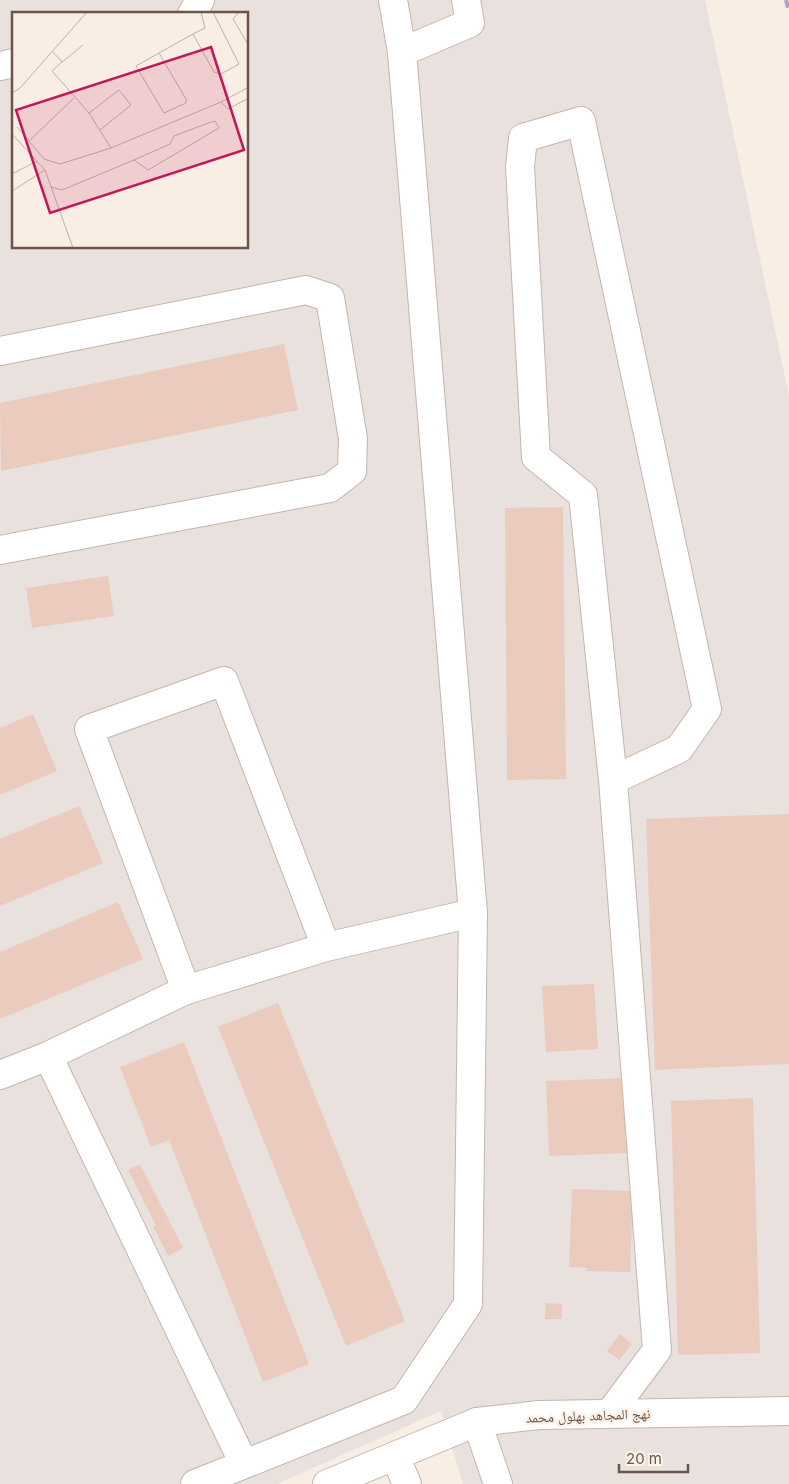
<svg xmlns="http://www.w3.org/2000/svg" width="789" height="1484" font-family="Inter,'Noto Naskh Arabic',sans-serif">
	<style>
		.industrial { fill: #e8e1dd; fill-rule: evenodd }
		.building { fill: #eacbbe }
		.lines { fill: none; stroke-linecap: round; stroke-linejoin: round }
		.minor-casing { stroke: #c7b5ab; stroke-width: 30 }
		.minor { stroke: #fff; stroke-width: 28 }
		.rail { stroke: #b0a3c0; stroke-width: 4; stroke-dasharray: 8 5; stroke-linecap: butt }
		.labels { text-anchor: middle; dominant-baseline: central; stroke-width: 5; stroke-linejoin: round; paint-order: stroke }
		.street-label { font-size: 14px; fill: #6d554c; stroke: #fcf2e8 }
		.inset-road { fill: none; stroke: #c0b1a7; stroke-width: 1 }
		.view { fill: #c2185b; fill-opacity: 0.15; stroke: #c2185b; stroke-width: 2.5 }
		.inset-edge { fill: none; stroke: #6d554c; stroke-width: 2.5 }
	</style>
	<rect width="100%" height="100%" fill="#f8eee3"/>
	<path class="industrial" d="M0 0H705L789 396V1484H463L441 1411 277 1484H0ZM14 14H248V248H14Z"/>
	<g class="building">
		<polygon points="284,344 298,410 1,471 0,403"/>
		<polygon points="563,507 566,779 507,780 505,508"/>
		<polygon points="108,576 114,616 32,628 26,588"/>
		<polygon points="33,714 57,771 0,795 0,728"/>
		<polygon points="79,806 103,863 0,906 0,839"/>
		<polygon points="789,814 789,1064 655,1070 646,819"/>
		<polygon points="118,902 143,959 0,1019 0,952"/>
		<polygon points="594,984 598,1049 546,1052 542,986"/>
		<polygon points="278,1003 405,1321 346,1346 218,1027"/>
		<polygon points="184,1042 309,1364 263,1382 169,1140 151,1147 120,1067"/>
		<polygon points="627,1078 630,1153 549,1156 546,1081"/>
		<polygon points="753,1098 760,1353 678,1355 671,1101"/>
		<polygon points="140,1164 183,1248 168,1256 153,1226 156,1225 128,1170"/>
		<polygon points="572,1189 633,1191 630,1272 587,1271 587,1268 569,1267"/>
		<polygon points="546,1303 562,1304 562,1319 545,1319"/>
		<polygon points="620,1334 632,1344 619,1360 607,1351"/>
	</g>
	<g class="lines">
		<defs>
			<g id="minor">
				<polyline points="393,0 402,52"/>
				<polyline points="192,14 200,0"/>
				<polyline points="0,66 14,63"/>
				<polyline points="0,351 306,290 330,298 353,439 352,471 330,488 0,550"/>
				<polyline points="186,990 89,729 224,681 326,947"/>
				<polyline points="48,1056 244,1464"/>
				<polyline points="0,1075 48,1056 186,990 326,947 473,913"/>
				<polyline points="610,1413 657,1350 613,780 679,749 707,709 581,121 523,138 520,167 536,457 583,495 613,780"/>
				<polyline points="477,1422 498,1484"/>
				<polyline points="395,1456 407,1484"/>
				<polyline points="195,1484 404,1400 468,1304 473,913 402,52 470,23 466,0"/>
				<polyline points="327,1484 477,1422 539,1415 789,1411"/>
			</g>
		</defs>
		<use href="#minor" class="minor-casing"/>
		<use href="#minor" class="minor"/>
		<polyline class="rail" points="786,0 789,12"/>
	</g>
	<g class="labels">
		<g class="street-label">
			<text transform="translate(588 1415) rotate(-2)">نهج المجاهد بهلول محمد</text>
		</g>
	</g>
	<g transform="translate(12 12)">
		<rect width="236" height="236" fill="#f8eee3"/>
		<path class="inset-road" d="M227 0 221 7 237 34M181 22 202 60 209 62 227 52 201 0M41 40 50 50 40 59 77 101 99 136M147 41 174 87V91L152 101 124 54 147 41 181 22 193 16 189 0M50 50 71 33M0 81 8 76 75 0M209 90 237 75M77 101 107 78 119 93 88 118M5 115 32 147 48 152 99 136 209 90 216 97 237 86M0 122 33 158 61 236M17 129 62 86M0 162 25 149M39 175 50 178 122 148 136 158 207 116 203 109 199 110 162 124 158 132 122 148M0 179 33 158"/>
		<path class="view" d="M199 35 232 138 38 201 4 98Z"/>
		<rect width="236" height="236" class="inset-edge"/>
	</g>
	<path d="M619 1464v8h69v-8" fill="none" stroke="#6d554c" stroke-width="2.5"/>
	<text x="626" y="1464" font-size="15" fill="#6d554c" stroke="#fcf2e8" stroke-width="4" paint-order="stroke">20 m</text>
</svg>
